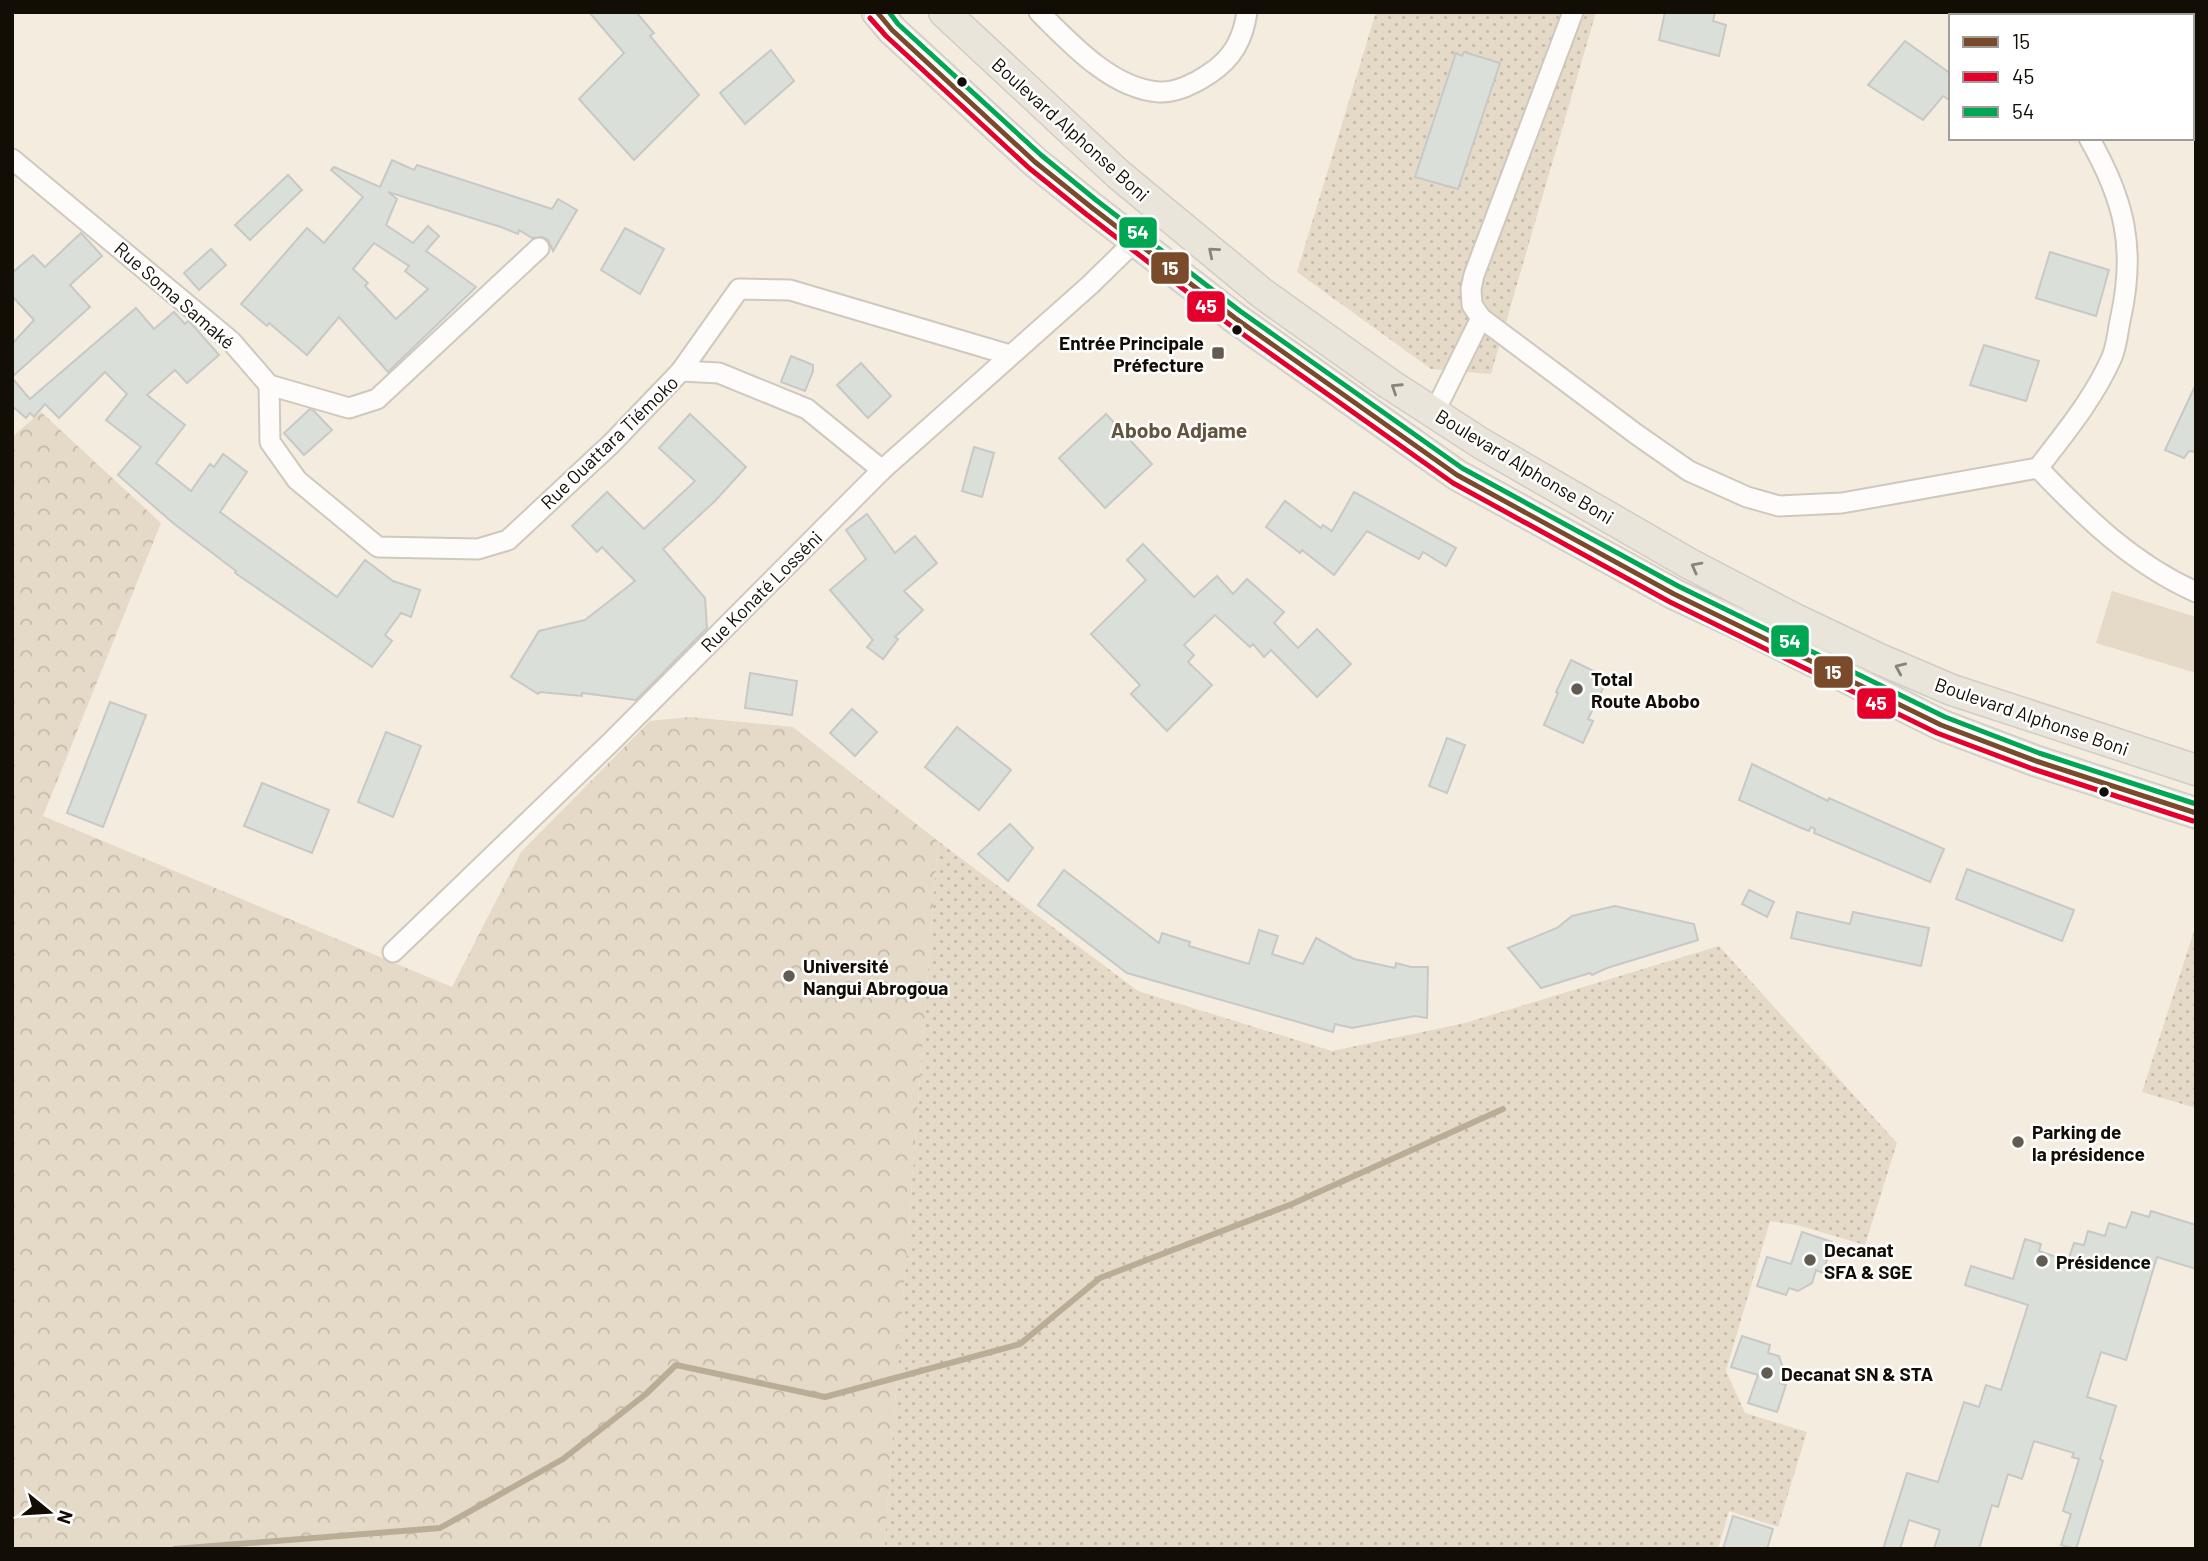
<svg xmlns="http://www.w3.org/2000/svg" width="2208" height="1561" font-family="Barlow,sans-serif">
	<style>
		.grass { fill: url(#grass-dots) }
		.forest { fill: url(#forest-crowns) }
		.pitch { fill: #e5dac7 }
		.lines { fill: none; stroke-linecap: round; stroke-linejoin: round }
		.stream { stroke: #b9ad96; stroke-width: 6 }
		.building { fill: #dbdfda; stroke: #c6c9c5; stroke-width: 2; fill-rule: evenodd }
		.minor-casing { stroke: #cfc8bd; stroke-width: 23 }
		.primary-casing { stroke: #d0ccc6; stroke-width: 33 }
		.minor { stroke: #fdfcfa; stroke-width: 19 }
		.primary { stroke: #eae5db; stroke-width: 30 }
		.bus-1-casing { stroke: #fff; stroke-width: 10 }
		.bus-2-casing { stroke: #fff; stroke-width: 10 }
		.bus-3-casing { stroke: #fff; stroke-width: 10 }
		.bus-1 { stroke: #7a4b2a; stroke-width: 5 }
		.bus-2 { stroke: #e4002b; stroke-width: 5 }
		.bus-3 { stroke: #00a651; stroke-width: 5 }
		.oneway { stroke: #89847b }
		.bus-dot { fill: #120d05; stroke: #fff; stroke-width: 2.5 }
		.poi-dot { fill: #615b51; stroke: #fff; stroke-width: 2.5 }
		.labels { text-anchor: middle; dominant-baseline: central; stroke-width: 5; stroke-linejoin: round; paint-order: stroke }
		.street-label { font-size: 19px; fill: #120d05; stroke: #fff }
		.poi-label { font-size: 19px; font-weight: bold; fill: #120d05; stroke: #fff; text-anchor: start }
		.neighbourhood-label { font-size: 21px; font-weight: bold; fill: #61553d; stroke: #fff }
		.line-badge { stroke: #fff; stroke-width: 2.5 }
		.badge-label { font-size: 19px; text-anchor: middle; font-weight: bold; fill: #fff }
	</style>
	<defs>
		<pattern id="grass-dots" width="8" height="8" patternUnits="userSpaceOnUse" patternTransform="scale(1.75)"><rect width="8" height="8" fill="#e5dac7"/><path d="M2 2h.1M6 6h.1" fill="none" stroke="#c3baa9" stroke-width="1.8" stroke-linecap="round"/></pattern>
		<pattern id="forest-crowns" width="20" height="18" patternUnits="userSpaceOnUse" patternTransform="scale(1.75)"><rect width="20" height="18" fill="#e5dac7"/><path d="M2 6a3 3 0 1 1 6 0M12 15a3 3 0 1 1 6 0" fill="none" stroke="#c3baa9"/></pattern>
	</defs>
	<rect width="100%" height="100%" fill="#f4ecde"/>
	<g class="grass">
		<polygon points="1376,12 1596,12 1491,374 1431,369 1297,272"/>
		<polygon points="938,841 1138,991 1332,1051 1465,1023 1719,946 1897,1143 1865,1245 1797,1225 1770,1221 1726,1371 1745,1413 1807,1432 1778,1527 1729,1511 1718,1549 884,1549"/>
		<polygon points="2196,925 2196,1108 2142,1092"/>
	</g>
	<polygon class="forest" points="41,412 161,523 43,816 452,987 521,852 650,721 690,717 793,727 938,841 884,1549 12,1549 12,437"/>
	<polygon class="pitch" points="2112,591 2196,617 2196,673 2096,643"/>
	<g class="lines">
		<polyline class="stream" points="175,1549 440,1528 563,1459 646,1394 676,1365 825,1397 1020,1344 1100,1278 1292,1204 1503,1109"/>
	</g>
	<g class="building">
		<polygon points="589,12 636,12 654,33 650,36 699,95 634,160 579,99 624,53"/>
		<polygon points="1665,12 1715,12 1713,21 1726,25 1719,56 1659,40"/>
		<polygon points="1905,41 1951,74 1951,101 1943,96 1923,120 1868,85"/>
		<polygon points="771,50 794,81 745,124 720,93"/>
		<polygon points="1464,52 1500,63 1458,189 1415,177 1456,53 1462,56"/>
		<path d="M392 160 414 170 417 165 552 209 558 199 577 210 553 251 548 240 543 237 532 238 519 230 518 234 501 227 388 192 397 199 386 225 413 243 428 226 439 236 426 251 476 287 388 372 339 317 307 355 269 323 267 326 241 304 307 228 324 243 363 197 331 170 334 167 380 187ZM374 243 409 266 405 271 428 289 396 319 365 286 368 283 353 269Z"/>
		<polygon points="288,175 302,190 250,240 235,225"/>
		<polygon points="625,228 664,249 640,294 601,270"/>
		<polygon points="81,233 102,256 70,285 90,307 12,377 12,344 34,320 12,296 12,273 33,255 45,267"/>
		<polygon points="211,249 226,265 199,290 184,273"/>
		<polygon points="2050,252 2109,270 2096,316 2036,298"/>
		<polygon points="136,308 154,329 174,312 185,324 188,321 191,323 219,355 187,383 175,370 147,395 185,425 156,463 191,491 210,464 214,467 223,454 247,472 220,512 337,597 365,560 393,581 420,590 411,617 401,613 385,635 392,641 372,667 235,573 236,571 173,523 118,475 141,447 106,420 127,394 105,372 59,418 45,404 34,417 30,413 26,418 12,406 12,378 30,399"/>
		<polygon points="1984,345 2039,361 2026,401 1970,385"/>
		<polygon points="791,356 813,365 813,371 805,391 781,382"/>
		<polygon points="861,363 891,396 868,418 837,385"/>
		<polygon points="2196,384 2196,452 2189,451 2184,458 2165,450"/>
		<polygon points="310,409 314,411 332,430 304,455 284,433"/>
		<polygon points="690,414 746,467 715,501 663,549 705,598 707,628 636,700 582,693 582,696 540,692 538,694 511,677 539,631 585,620 635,581 602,547 597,552 572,526 607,492 644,529 695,481 659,448"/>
		<polygon points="1106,414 1152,464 1105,508 1059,458"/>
		<polygon points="974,447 994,453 982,497 962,491"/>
		<polygon points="1354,492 1456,548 1446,566 1423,552 1419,559 1367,531 1334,575 1302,550 1300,553 1266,527 1285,501 1321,528 1323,525 1332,531"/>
		<polygon points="867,514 895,553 915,536 937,563 904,591 923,610 895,637 898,639 883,659 867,647 873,640 830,590 866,559 846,530"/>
		<polygon points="1143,544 1194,597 1217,576 1233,594 1247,579 1284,612 1274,623 1298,648 1317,629 1351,664 1317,697 1271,650 1264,657 1253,644 1250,647 1215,615 1184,645 1194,655 1188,662 1212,685 1167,731 1131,694 1140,685 1091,634 1146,580 1127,560"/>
		<polygon points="1571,660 1608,678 1588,719 1593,721 1583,743 1544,725 1558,693 1556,692"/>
		<polygon points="750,673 797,681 792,715 745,708"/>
		<polygon points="110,702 146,715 103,827 67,813"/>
		<polygon points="852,709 877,732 855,756 830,733"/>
		<polygon points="957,727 1011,770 979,810 925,767"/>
		<polygon points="386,732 421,746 393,817 358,802"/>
		<polygon points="1447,738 1465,745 1447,793 1429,786"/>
		<polygon points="1752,764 1828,801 1829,798 1944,849 1930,882 1814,833 1815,829 1811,827 1809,831 1799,827 1739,800"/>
		<polygon points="262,783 329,810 312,853 244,826"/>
		<polygon points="1010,824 1033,848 1008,881 978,854"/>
		<polygon points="1967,869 2074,910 2062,941 1956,899"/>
		<polygon points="1064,870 1159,943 1162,933 1190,942 1189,946 1249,964 1259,930 1278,936 1272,954 1303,964 1316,938 1354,959 1395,968 1396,963 1411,967 1428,967 1427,1018 1415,1016 1352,1028 1335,1024 1333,1032 1127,973 1038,905"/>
		<polygon points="1749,890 1774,902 1767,917 1742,904"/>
		<polygon points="1615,906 1694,924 1698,940 1607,968 1592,975 1590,973 1541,988 1508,948 1557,928 1572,916"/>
		<polygon points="1797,912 1850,924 1853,912 1929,928 1921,966 1791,938"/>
		<polygon points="2151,1211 2196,1225 2196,1269 2157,1257 2126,1360 2101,1352 2087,1397 2116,1406 2100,1459 2103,1461 2076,1549 2061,1545 2071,1514 2063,1511 2079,1459 2072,1457 2074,1453 2034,1441 2022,1479 2008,1474 1998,1507 1992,1505 1979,1549 1934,1549 1940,1530 1909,1520 1900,1549 1883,1549 1907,1473 1938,1482 1964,1402 1979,1407 1986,1385 2001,1390 2028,1305 1965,1285 1971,1266 2013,1279 2025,1239 2041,1244 2039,1251 2068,1261 2074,1243 2084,1245 2088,1231 2105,1236 2109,1223 2126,1228 2132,1212 2149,1217"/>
		<polygon points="1802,1232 1832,1242 1823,1273 1816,1270 1812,1283 1798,1291 1789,1288 1786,1295 1757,1286 1767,1257 1791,1264"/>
		<polygon points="1742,1336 1770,1345 1768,1353 1779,1356 1784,1371 1780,1383 1786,1385 1777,1412 1748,1403 1758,1375 1731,1367"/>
		<polygon points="1733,1516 1773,1529 1767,1549 1723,1549"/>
	</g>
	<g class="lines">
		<defs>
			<g id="minor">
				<path d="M1039 12C1070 43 1112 89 1159 92 1176 93 1196 83 1209 74 1232 59 1243 40 1247 12"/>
				<path d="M1573 12 1474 275 1471 289 1472 305 1481 318 1636 434 1689 471 1747 497 1779 506 1842 503 2038 468C2065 433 2094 398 2112 357 2117 345 2118 329 2121 316 2136 247 2124 199 2089 138"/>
				<polyline points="1974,12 1979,16"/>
				<polyline points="12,159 231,341 269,385 349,408 377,399 539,248"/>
				<polyline points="681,371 719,373 807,409 882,470"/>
				<polyline points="269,385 270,442 297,480 378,547 478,549 508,540 612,443 681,371 739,289 790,290 1010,355"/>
				<polyline points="1434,413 1481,318"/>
				<path d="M2038 468C2086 518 2133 564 2196 592"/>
				<polyline points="393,952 612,741 882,470 1090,285 1136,240"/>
			</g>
			<g id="primary">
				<polyline points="877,12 892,30 1035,162 1091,207 1235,318 1457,475 1674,594 1745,627 1941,725 2036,761 2196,813"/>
				<polyline points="944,12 1118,174 1263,294 1388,383 1482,444 1688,563 1797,620 1877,658 1952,690 2196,770"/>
			</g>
		</defs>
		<use href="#minor" class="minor-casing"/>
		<use href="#primary" class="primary-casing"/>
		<use href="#minor" class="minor"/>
		<use href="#primary" class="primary"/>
		<defs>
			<polyline id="bus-1" points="877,12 892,30 1035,162 1091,207 1235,318 1457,475 1674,594 1941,725 2036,761 2196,813"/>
			<polyline id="bus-2" points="870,18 886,36 1029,168 1086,214 1230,325 1453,483 1670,602 1937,733 2033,769 2193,821"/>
			<polyline id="bus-3" points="889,12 898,24 1041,155 1096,200 1240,311 1462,468 1678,586 1945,717 2039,753 2196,804"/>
		</defs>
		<use href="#bus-1" class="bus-1-casing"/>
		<use href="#bus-2" class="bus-2-casing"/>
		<use href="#bus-3" class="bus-3-casing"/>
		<use href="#bus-1" class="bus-1"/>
		<use href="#bus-2" class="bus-2"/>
		<use href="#bus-3" class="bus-3"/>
	</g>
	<defs><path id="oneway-chevron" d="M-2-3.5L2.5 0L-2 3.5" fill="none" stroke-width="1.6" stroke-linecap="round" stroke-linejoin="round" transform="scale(1.75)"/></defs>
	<g class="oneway">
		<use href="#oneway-chevron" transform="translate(1213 252) rotate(-140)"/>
		<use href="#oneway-chevron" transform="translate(1396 388) rotate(-147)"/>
		<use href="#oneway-chevron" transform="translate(1696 567) rotate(-152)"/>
		<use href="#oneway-chevron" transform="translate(1900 668) rotate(-156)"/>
	</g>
	<g class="bus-dot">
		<circle cx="962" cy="82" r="6"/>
		<circle cx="1237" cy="330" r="6"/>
		<circle cx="2104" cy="792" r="6"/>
	</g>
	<g class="poi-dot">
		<rect x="1211" y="346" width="14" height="14" rx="3.5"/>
		<circle cx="1577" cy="689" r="7"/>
		<circle cx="789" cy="976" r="7"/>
		<circle cx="2018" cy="1142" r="7"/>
		<circle cx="1810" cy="1260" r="7"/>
		<circle cx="2042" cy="1261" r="7"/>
		<circle cx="1767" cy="1373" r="7"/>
	</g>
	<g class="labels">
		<g class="street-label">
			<text transform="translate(1071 129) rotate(42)">Boulevard Alphonse Boni</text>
			<text transform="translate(175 295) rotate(41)">Rue Soma Samaké</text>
			<text transform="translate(609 442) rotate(-44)">Rue Ouattara Tiémoko</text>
			<text transform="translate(1525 466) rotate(31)">Boulevard Alphonse Boni</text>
			<text transform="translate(761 591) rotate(-45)">Rue Konaté Losséni</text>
			<text transform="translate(2032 716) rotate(19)">Boulevard Alphonse Boni</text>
		</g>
		<g class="poi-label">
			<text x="1204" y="342" text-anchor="end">Entrée Principale<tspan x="1204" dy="22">Préfecture</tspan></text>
			<text x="1591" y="678">Total<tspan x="1591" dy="22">Route Abobo</tspan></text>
			<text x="803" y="965">Université<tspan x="803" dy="22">Nangui Abrogoua</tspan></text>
			<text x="2032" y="1131">Parking de<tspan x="2032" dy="22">la présidence</tspan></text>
			<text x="1824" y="1249">Decanat<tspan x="1824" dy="22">SFA &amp; SGE</tspan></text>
			<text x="2056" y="1261">Présidence</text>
			<text x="1781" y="1373">Decanat SN &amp; STA</text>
		</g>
		<g class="neighbourhood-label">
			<text x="1179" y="429">Abobo Adjame</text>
		</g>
	</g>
	<g class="line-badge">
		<rect x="1118" y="216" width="40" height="33" rx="7" fill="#00a651"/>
		<rect x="1150" y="251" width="40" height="34" rx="7" fill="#7a4b2a"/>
		<rect x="1186" y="290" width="40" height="33" rx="7" fill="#e4002b"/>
		<rect x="1770" y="624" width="40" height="34" rx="7" fill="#00a651"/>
		<rect x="1813" y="655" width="41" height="34" rx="7" fill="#7a4b2a"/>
		<rect x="1856" y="687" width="41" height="33" rx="7" fill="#e4002b"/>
	</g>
	<g class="badge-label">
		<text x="1138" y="239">54</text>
		<text x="1170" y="275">15</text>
		<text x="1206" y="313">45</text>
		<text x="1790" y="648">54</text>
		<text x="1833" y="679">15</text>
		<text x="1876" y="710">45</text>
	</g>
	<rect width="2208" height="1561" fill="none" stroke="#120d05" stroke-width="28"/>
	<rect x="1949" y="14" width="245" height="126" fill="#ffffff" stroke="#a09e9b" stroke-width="2"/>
	<rect x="1963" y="37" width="35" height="10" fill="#7a4b2a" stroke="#a09e9b" stroke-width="2"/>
	<text x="2012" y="49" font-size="21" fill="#120d05">15</text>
	<rect x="1963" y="72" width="35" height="10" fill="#e4002b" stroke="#a09e9b" stroke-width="2"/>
	<text x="2012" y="84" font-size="21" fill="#120d05">45</text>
	<rect x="1963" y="107" width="35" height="10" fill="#00a651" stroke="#a09e9b" stroke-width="2"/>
	<text x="2012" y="119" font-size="21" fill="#120d05">54</text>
	<g transform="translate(49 1512) rotate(108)" stroke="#ffffff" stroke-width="5" paint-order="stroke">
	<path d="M0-5L12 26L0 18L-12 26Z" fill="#120d05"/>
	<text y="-10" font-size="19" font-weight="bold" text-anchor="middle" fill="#120d05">N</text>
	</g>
</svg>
